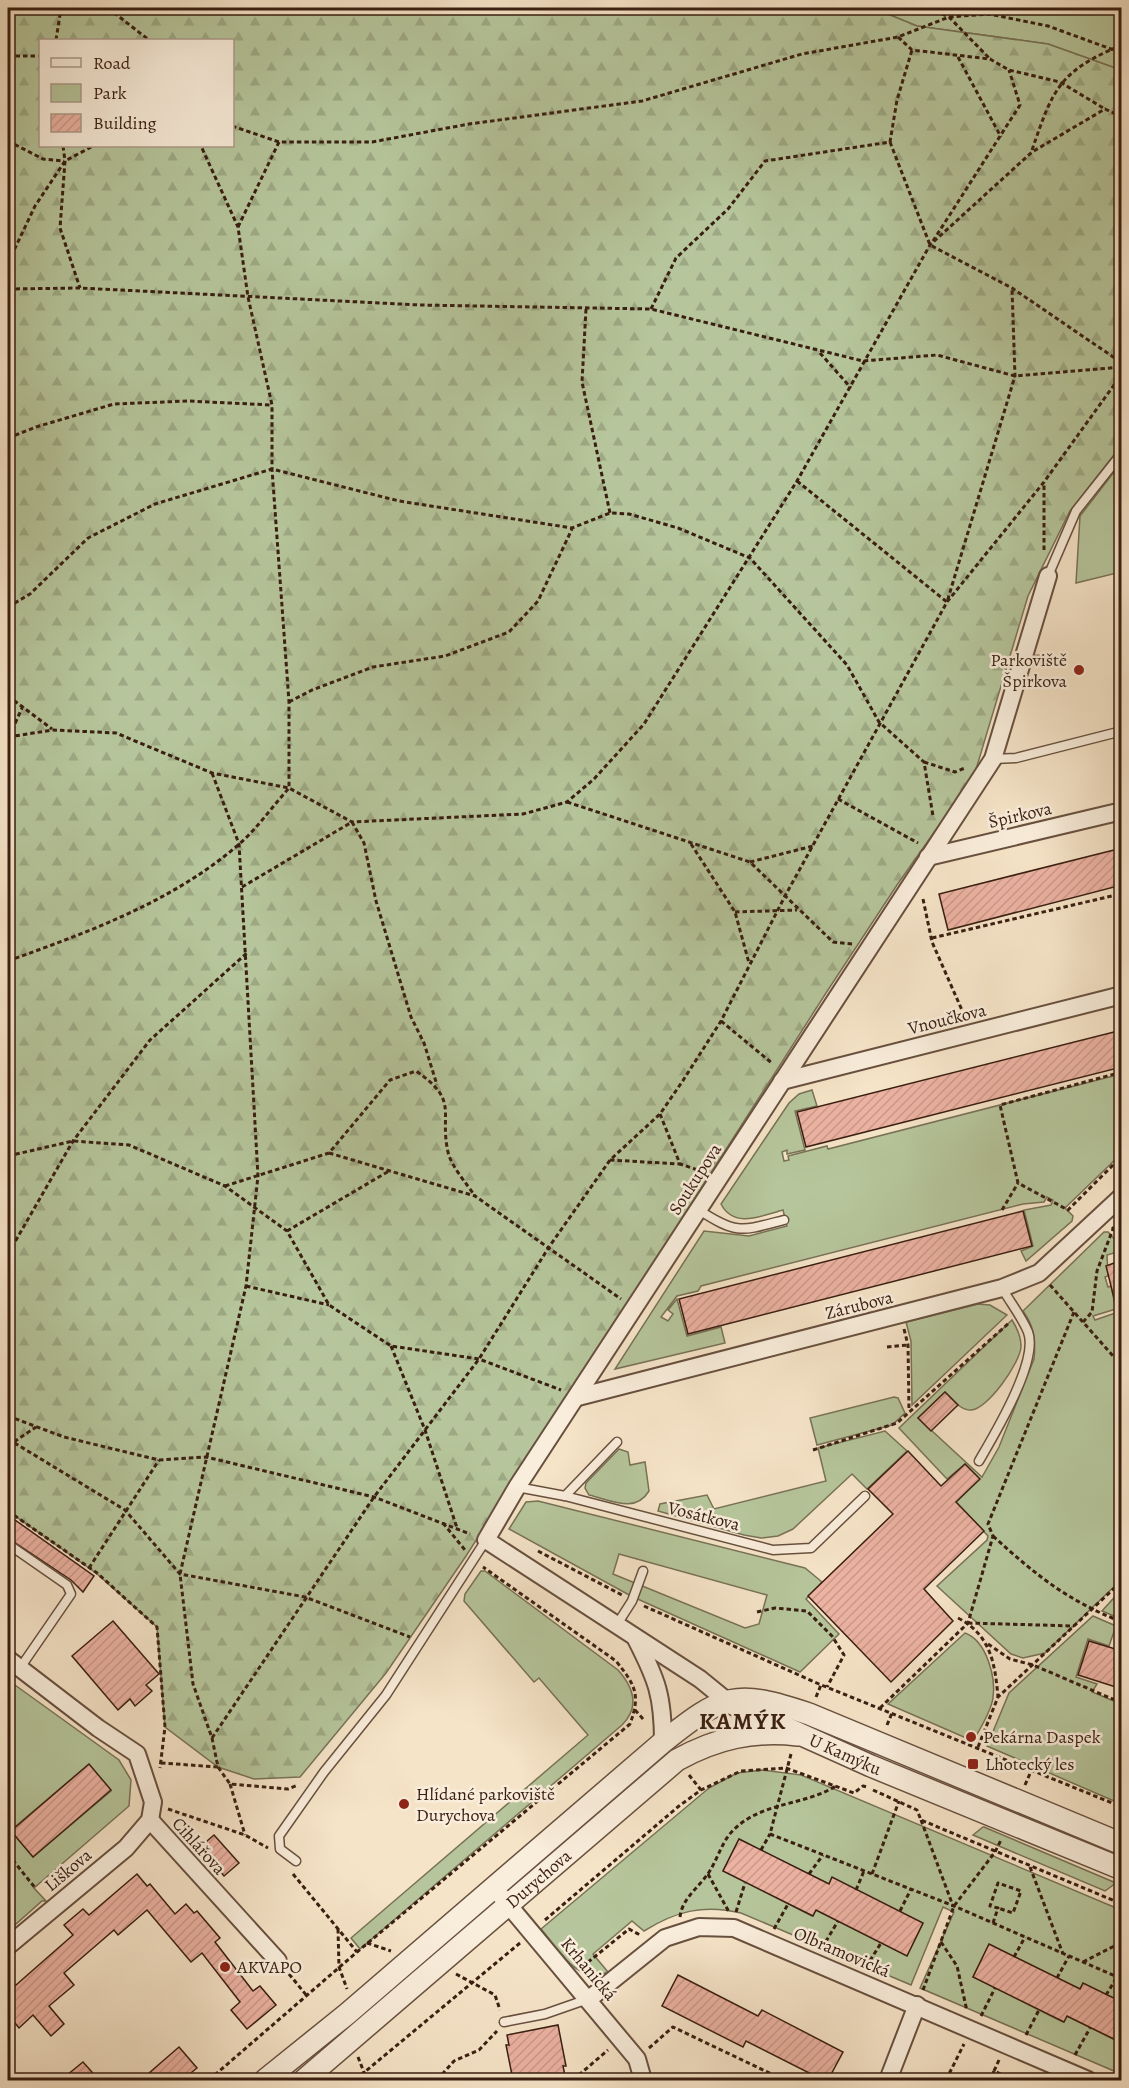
<svg xmlns="http://www.w3.org/2000/svg" width="1129" height="2088" font-family="Alegreya,serif">
	<style>
		.green { fill: #b6c59b; stroke: #787256; stroke-width: 1.5; fill-rule: evenodd }
		.forest { fill: url(#forest-firs); stroke: #787256; stroke-width: 1.5; fill-rule: evenodd }
		.building { fill: url(#building-hatch); stroke: #391e11; stroke-width: 1.5 }
		.lines { fill: none; stroke-linecap: round; stroke-linejoin: round }
		.service-casing { stroke: #68503f; stroke-width: 11 }
		.minor-casing { stroke: #68503f; stroke-width: 20 }
		.tertiary-casing { stroke: #68503f; stroke-width: 24 }
		.path { stroke: #391e11; stroke-width: 3; stroke-dasharray: 4.5 3; stroke-linecap: butt }
		.service { stroke: #f9eddb; stroke-width: 8 }
		.minor { stroke: #f9eddb; stroke-width: 16 }
		.tertiary { stroke: #f9eddb; stroke-width: 21 }
		.poi-dot { fill: #8f2418; stroke: #f9eddb; stroke-width: 2 }
		.labels { text-anchor: middle; dominant-baseline: central; stroke-width: 5; stroke-linejoin: round; paint-order: stroke }
		.poi-label { font-size: 18px; fill: #391e11; stroke: #f9eddb; text-anchor: start }
		.street-label { font-size: 18px; fill: #391e11; stroke: #f9eddb }
		.district-label { font-size: 24px; font-weight: bold; letter-spacing: 1.5px; fill: #391e11; stroke: #f9eddb }
	</style>
	<defs>
		<pattern id="forest-firs" width="22" height="20" patternUnits="userSpaceOnUse" patternTransform="scale(1.5)"><rect width="22" height="20" fill="#b6c59b"/><path d="M5 1l3.5 6h-7zM16 11l3.5 6h-7z" fill="#9da984"/></pattern>
		<pattern id="building-hatch" width="6" height="6" patternUnits="userSpaceOnUse" patternTransform="scale(1.5)"><rect width="6" height="6" fill="#ecb2a2"/><path d="M-1 1l2-2M0 6l6-6M5 7l2-2" fill="none" stroke="#cb998a"/></pattern>
	</defs>
	<rect width="100%" height="100%" fill="#f6e4c8"/>
	<filter id="stains"><feTurbulence type="fractalNoise" baseFrequency=".00333" numOctaves="4"/><feColorMatrix values="0 0 0 0 .2 0 0 0 0 .09 0 0 0 0 .02 0 0 0 .5 -.17"/></filter>
	<radialGradient id="worn" r=".72"><stop offset=".6" stop-color="#630" stop-opacity="0"/><stop offset="1" stop-color="#630" stop-opacity=".3"/></radialGradient>
	<g class="green">
		<polygon points="873,8 1121,8 1121,70 1048,44 917,26"/>
		<polygon points="1121,463 1121,572 1076,583 1080,516"/>
		<path d="M1121 1074V1154L1065 1208 1073 1216 1072 1221 1026 1261 1021 1251 1033 1246 1024 1210 1051 1205 1053 1200 1047 1197 1044 1202 1023 1204 701 1286 698 1291 677 1296 661 1317 668 1321 673 1314 668 1310 677 1299 687 1336 721 1327 725 1343 615 1369 704 1231 749 1236 787 1226 783 1210C761 1216 734 1229 721 1204L789 1103 799 1094 812 1090 817 1106 795 1111 805 1150 787 1154V1150L782 1152 784 1161 789 1160 788 1156 827 1146 828 1149Z"/>
		<path d="M1104 1232H1108L1121 1246V1251L1107 1255 1108 1276 1105 1277 1108 1287 1111 1286 1116 1309 1093 1316 1095 1320 1121 1311V1580L1045 1653 1023 1658 1011 1654 937 1586 987 1540 988 1536 956 1502 979 1479 965 1464 947 1479 899 1428 1012 1320C1017 1328 1021 1336 1021 1346 1021 1362 987 1410 971 1410 959 1410 953 1399 945 1392L918 1418 982 1477 999 1447 1034 1359C1036 1340 1034 1326 1023 1311Z"/>
		<polygon points="978,1304 990,1305 1007,1315 912,1405 911,1341 906,1322"/>
		<polygon points="894,1397 898,1398 905,1413 892,1425 817,1445 810,1418"/>
		<polygon points="885,1431 907,1451 867,1489 852,1474 793,1529 778,1536 761,1538 744,1535 658,1511 660,1504 707,1495 714,1509 826,1481 818,1448"/>
		<path d="M619 1449 628 1452 630 1465 645 1462 649 1491C635 1514 611 1500 589 1495L585 1488 586 1483Z"/>
		<path d="M538 1501 805 1568 822 1582 806 1599 839 1634 800 1672 631 1596 509 1529 526 1502ZM619 1554 767 1595 759 1624 745 1628 613 1574Z"/>
		<path d="M481 1571H485L618 1670C634 1688 640 1707 622 1725L360 1949 351 1938 588 1735 539 1678 534 1682 464 1601 465 1594Z"/>
		<polygon points="1121,1590 1121,1619 1102,1611"/>
		<polygon points="1093,1616 1116,1626 1109,1646 1088,1639 1076,1677 1097,1684 1092,1692 1121,1704 1121,1804 987,1746 1009,1693"/>
		<path d="M965 1633C987 1641 996 1678 993 1698 991 1712 980 1729 973 1741L888 1704Z"/>
		<path d="M8 1680 119 1760 131 1780 129 1806 34 1888 46 1901H42L8 1931ZM88 1765 111 1791 33 1857 11 1830Z"/>
		<path d="M762 1770 801 1775 1121 1910V2002L1083 1984 1080 1989 989 1945 973 1977 1063 2022 1067 2016 1121 2043V2074L920 1988 954 1912 943 1907 911 1985 741 1913C704 1904 676 1911 644 1931L632 1921 593 1954 608 1972C578 1986 558 1949 541 1929L709 1788 737 1773ZM739 1839 829 1884 832 1878 923 1923 907 1955 816 1910 812 1916 723 1871Z"/>
		<polygon points="983,1827 984,1827 1116,1883 1105,1891 973,1835"/>
	</g>
	<path class="forest" d="M8 8H873L917 26 1048 44 1121 70V446L1070 511 1028 596 974 776 897 885 826 993 466 1556 386 1673 300 1777 254 1779 218 1767 165 1727 157 1627 96 1573 8 1511ZM40 40H232V146H40Z"/>
	<g class="building">
		<polygon points="1122,848 1122,885 948,930 939,894"/>
		<polygon points="1122,1030 1122,1067 806,1147 797,1112"/>
		<polygon points="1023,1211 1032,1246 688,1334 679,1299"/>
		<polygon points="1122,1260 1122,1306 1116,1306 1106,1266"/>
		<polygon points="945,1392 958,1405 931,1431 918,1418"/>
		<polygon points="908,1451 941,1486 965,1464 980,1479 956,1502 984,1531 924,1589 953,1621 891,1682 808,1596 893,1514 868,1489"/>
		<polygon points="8,1515 94,1576 83,1592 71,1580 8,1538"/>
		<polygon points="113,1621 159,1674 146,1685 152,1691 135,1706 130,1699 118,1710 72,1656"/>
		<polygon points="1089,1641 1122,1651 1122,1689 1078,1675"/>
		<polygon points="89,1764 111,1790 33,1857 11,1831"/>
		<polygon points="214,1835 239,1863 224,1876 200,1847"/>
		<polygon points="739,1839 829,1884 832,1877 923,1923 907,1956 816,1910 813,1916 723,1871"/>
		<polygon points="137,1874 147,1886 150,1884 175,1914 186,1904 194,1913 197,1911 220,1938 215,1942 253,1991 260,1986 276,2005 247,2029 231,2010 240,2002 202,1953 191,1962 147,1910 118,1935 114,1930 64,1973 74,1985 49,2006 64,2024 51,2036 33,2015 19,2028 15,2023 8,2029 8,1992 73,1935 64,1925 83,1909 89,1915"/>
		<polygon points="989,1944 1080,1989 1083,1983 1122,2002 1122,2043 1067,2016 1064,2022 973,1977"/>
		<polygon points="678,1975 758,2016 762,2010 843,2052 828,2080 823,2080 746,2041 743,2047 662,2006"/>
		<polygon points="558,2025 566,2066 563,2066 565,2076 541,2080 513,2080 506,2045 509,2045 507,2035"/>
		<polygon points="179,2047 197,2068 182,2080 141,2080"/>
		<polygon points="83,2062 99,2080 61,2080"/>
	</g>
	<g class="lines">
		<defs>
			<g id="service">
				<polyline points="1048,576 1076,511 1122,453"/>
				<polyline points="1024,662 1038,660"/>
				<polyline points="993,759 1016,758 1122,731"/>
				<path d="M699 1210C737 1235 742 1231 784 1220"/>
				<path d="M979 1461C994 1435 1039 1361 1028 1332 1022 1317 1010 1302 1002 1288"/>
				<polyline points="517,1487 565,1496 773,1550 811,1548 865,1496"/>
				<polyline points="565,1496 617,1442"/>
				<polyline points="8,1544 67,1585 71,1594 20,1668"/>
				<polyline points="616,1626 632,1601 643,1571"/>
				<polyline points="296,1861 280,1849 279,1836 324,1772 386,1695 486,1540"/>
				<polyline points="504,2022 545,2014 588,1999"/>
			</g>
			<g id="minor">
				<polyline points="928,857 1122,811"/>
				<polyline points="782,1081 1122,995"/>
				<polyline points="578,1397 1002,1288 1039,1273 1122,1196"/>
				<path d="M636 1639C657 1680 663 1696 663 1742"/>
				<polyline points="8,1659 98,1728 137,1754 153,1802 150,1820 126,1848 8,1946"/>
				<polyline points="727,1701 700,1679 486,1540 517,1487 993,759 1048,576"/>
				<polyline points="150,1820 278,1961"/>
				<polyline points="501,1896 637,2059 643,2080"/>
				<polyline points="589,1999 665,1938 699,1927 734,1928 1088,2080"/>
				<polyline points="888,2080 917,2005"/>
			</g>
			<g id="tertiary">
				<path id="s1" d="M733 1704 871 1766 1122 1869"/>
				<path d="M265 2080 347 2014 663 1742C723 1694 735 1689 809 1714L1122 1844"/>
				<path id="s2" d="M304 2080 677 1760C717 1738 753 1730 798 1735"/>
			</g>
		</defs>
		<use href="#service" class="service-casing"/>
		<use href="#minor" class="minor-casing"/>
		<use href="#tertiary" class="tertiary-casing"/>
		<g class="path">
			<polyline points="108,8 149,40"/>
			<polyline points="928,8 949,17 990,59"/>
			<polyline points="898,37 912,50 990,59 1009,70 1060,82 1105,109"/>
			<polyline points="56,40 61,8"/>
			<polyline points="8,56 40,56"/>
			<polyline points="958,57 1001,137"/>
			<polyline points="232,126 279,142 372,142 469,124 642,101 802,54 898,37 949,17 989,14 1048,26 1122,53"/>
			<polyline points="8,141 43,159 64,161"/>
			<polyline points="890,142 930,245 1012,288 1122,363"/>
			<polyline points="63,146 65,161 60,228 80,288"/>
			<path d="M1032 150C1053 89 1059 71 1122 45"/>
			<polyline points="238,227 279,142"/>
			<polyline points="933,241 1020,105 1009,70"/>
			<polyline points="8,263 35,206 65,161 93,146"/>
			<polyline points="8,289 80,288 420,305 651,309 863,361 937,355 1015,376 1122,367"/>
			<polyline points="586,309 582,382 610,513"/>
			<polyline points="651,309 676,258 728,209 765,161 890,142 897,100 912,50"/>
			<polyline points="820,353 851,388"/>
			<polyline points="8,438 36,427 114,404 188,401 272,405"/>
			<polyline points="797,481 947,602 1015,376 1012,288"/>
			<polyline points="1044,550 1044,482"/>
			<polyline points="8,607 30,594 88,538 155,504 272,469 399,501 572,528 610,513 629,514 678,528 750,558 847,665 879,722 924,762 933,816"/>
			<polyline points="8,696 52,729"/>
			<polyline points="289,702 312,690 373,667 445,656 509,632 538,601 572,529"/>
			<polyline points="8,737 53,730 116,733 212,773 289,788 352,822 523,814 567,802 594,779 644,724 797,481 930,245 1032,152 1105,109 1122,117"/>
			<polyline points="9,737 22,708"/>
			<polyline points="924,762 955,772 965,768"/>
			<polyline points="212,773 239,844 258,1176 246,1286 180,1574 193,1684 212,1738 218,1767 230,1784 288,1789 298,1785"/>
			<polyline points="838,799 918,843"/>
			<polyline points="567,802 750,862 833,942 853,944"/>
			<polyline points="691,844 735,912 749,963"/>
			<polyline points="750,862 813,846"/>
			<polyline points="242,887 352,822 364,843 376,901 411,1017 424,1043 437,1085"/>
			<polyline points="923,899 932,942 965,1017"/>
			<polyline points="735,912 797,910"/>
			<polyline points="932,938 1116,895 1122,898"/>
			<path d="M8 961C88 932 170 903 237 846 256 830 272 807 289 788V702L272 469V405L248 297 238 227 201 146"/>
			<polyline points="721,1021 773,1064"/>
			<polyline points="1122,1072 1000,1105 1018,1183 1068,1210 1122,1156"/>
			<polyline points="660,1114 680,1164 704,1172"/>
			<polyline points="329,1153 475,1196 621,1299"/>
			<polyline points="8,1156 73,1141 129,1145 225,1186 287,1231 329,1305 391,1346 479,1359 561,1390"/>
			<polyline points="610,1160 680,1164"/>
			<path d="M225 1186 329 1153 390 1080 416 1071C460 1101 439 1112 448 1152 451 1166 467 1184 475 1196"/>
			<polyline points="1002,1210 1018,1183"/>
			<polyline points="1112,1227 1122,1237"/>
			<polyline points="287,1231 389,1171"/>
			<polyline points="8,1254 73,1141 150,1040 247,953"/>
			<polyline points="1050,1285 1122,1366"/>
			<polyline points="246,1286 329,1305"/>
			<polyline points="1083,1322 1092,1312 1097,1271 1113,1229"/>
			<polyline points="904,1329 908,1345 909,1411"/>
			<polyline points="391,1346 425,1430 457,1528"/>
			<polyline points="887,1347 908,1345"/>
			<polyline points="8,1416 64,1437 159,1460 206,1457 374,1497 470,1534"/>
			<polyline points="8,1439 125,1510 180,1574 305,1597 410,1637"/>
			<polyline points="8,1446 36,1427"/>
			<polyline points="813,1450 897,1423 1009,1323"/>
			<polyline points="8,1511 97,1573 157,1627 165,1727 160,1768"/>
			<polyline points="443,1523 465,1550"/>
			<path d="M993 1536C1036 1575 1066 1600 1122 1622"/>
			<polyline points="538,1551 622,1595"/>
			<polyline points="89,1568 159,1460"/>
			<polyline points="644,1606 819,1684 1122,1807"/>
			<polyline points="757,1612 775,1608 807,1611 832,1636 844,1655 827,1687"/>
			<path d="M958 1618C991 1635 995 1664 998 1697"/>
			<polyline points="968,1623 1074,1626"/>
			<polyline points="988,1644 1010,1659 1033,1665 1122,1703"/>
			<polyline points="816,1697 821,1685"/>
			<polyline points="880,1708 968,1623 993,1536 988,1524 1074,1312"/>
			<polyline points="635,1710 644,1720"/>
			<polyline points="887,1725 892,1713"/>
			<polyline points="212,1738 374,1497 479,1359 549,1247 610,1160 660,1114 682,1082 721,1021 785,896 947,602 1044,482 1122,374"/>
			<polyline points="978,1747 998,1697 1122,1581"/>
			<polyline points="791,1754 770,1834 954,1906 1122,1979"/>
			<polyline points="161,1763 218,1767"/>
			<polyline points="689,1775 701,1790"/>
			<polyline points="230,1784 245,1835"/>
			<polyline points="1025,1785 1032,1769"/>
			<polyline points="873,1790 917,1810 921,1820 1122,1904"/>
			<polyline points="168,1809 245,1835 268,1848"/>
			<polyline points="921,1820 953,1906"/>
			<polyline points="761,1850 770,1834"/>
			<polyline points="8,1854 36,1889"/>
			<polyline points="1030,1867 1063,1954"/>
			<polyline points="293,1874 357,1952"/>
			<polyline points="708,1874 729,1912"/>
			<polyline points="809,1874 823,1855"/>
			<polyline points="872,1874 899,1801"/>
			<polyline points="856,1890 864,1871"/>
			<polyline points="900,1911 911,1889"/>
			<polyline points="736,1912 745,1883"/>
			<path d="M680 1917C682 1899 697 1889 707 1875 716 1863 720 1847 729 1835 757 1801 802 1807 836 1786"/>
			<polyline points="545,1920 679,1806 701,1790 741,1771 786,1768 854,1793 863,1786 867,1787"/>
			<polyline points="993,1923 998,1908 990,1906 998,1883 1021,1891 1013,1913 998,1908"/>
			<polyline points="338,1929 339,1967 347,1989"/>
			<polyline points="774,1929 788,1904"/>
			<polyline points="941,1942 957,1966 967,2011"/>
			<polyline points="367,1943 391,1951"/>
			<polyline points="822,1948 838,1921"/>
			<polyline points="1014,1957 1025,1937"/>
			<polyline points="1083,1962 1122,1942"/>
			<polyline points="582,1967 629,1929 640,1935"/>
			<polyline points="866,1967 881,1943"/>
			<polyline points="289,1974 307,1996"/>
			<polyline points="456,1974 495,1995 500,2010"/>
			<polyline points="1057,1978 1069,1956"/>
			<polyline points="923,1990 954,1906 995,1852 1001,1840"/>
			<polyline points="1106,1995 1117,1977"/>
			<polyline points="981,2016 995,1988"/>
			<polyline points="1026,2035 1039,2010"/>
			<polyline points="649,2048 673,2027 784,2080"/>
			<polyline points="1075,2055 1090,2028"/>
			<polyline points="358,2057 367,2080"/>
			<polyline points="999,2060 994,2071 1014,2080"/>
			<polyline points="1104,2075 1117,2080"/>
			<path d="M209 2080 357 1952 630 1724C641 1694 635 1685 616 1661L483 1567"/>
			<polyline points="355,2080 520,1943"/>
			<polyline points="437,2080 454,2061 479,2050 497,2031"/>
			<polyline points="573,2080 608,2050"/>
			<polyline points="946,2080 964,2044"/>
			<polyline points="990,2080 994,2071"/>
		</g>
		<use href="#service" class="service"/>
		<use href="#minor" class="minor"/>
		<use href="#tertiary" class="tertiary"/>
	</g>
	<g class="poi-dot">
		<circle cx="1079" cy="670" r="6"/>
		<circle cx="971" cy="1737" r="6"/>
		<rect x="967" y="1758" width="12" height="12" rx="3"/>
		<circle cx="404" cy="1804" r="6"/>
		<circle cx="225" cy="1967" r="6"/>
	</g>
	<g class="labels">
		<g class="poi-label">
			<text x="1067" y="660" text-anchor="end">Parkoviště<tspan x="1067" dy="21">Špirkova</tspan></text>
			<text x="983" y="1737">Pekárna Daspek</text>
			<text x="985" y="1764">Lhotecký les</text>
			<text x="416" y="1794">Hlídané parkoviště<tspan x="416" dy="21">Durychova</tspan></text>
			<text x="237" y="1967">AKVAPO</text>
		</g>
		<g class="street-label">
			<text transform="translate(1020 815) rotate(-13)">Špirkova</text>
			<text transform="translate(947 1019) rotate(-14)">Vnoučkova</text>
			<text transform="translate(695 1179) rotate(-57)">Soukupova</text>
			<text transform="translate(859 1305) rotate(-14)">Zárubova</text>
			<text transform="translate(704 1516) rotate(14)">Vosátkova</text>
			<text stroke="none"><textPath href="#s1" startOffset="123">U Kamýku</textPath></text>
			<text transform="translate(199 1846) rotate(48)">Cihlářova</text>
			<text transform="translate(68 1870) rotate(-40)">Liškova</text>
			<text stroke="none"><textPath href="#s2" startOffset="309">Durychova</textPath></text>
			<text transform="translate(842 1952) rotate(23)">Olbramovická</text>
			<text transform="translate(589 1969) rotate(50)">Krhanická</text>
		</g>
		<g class="district-label">
			<text x="743" y="1721">KAMÝK</text>
		</g>
	</g>
	<rect width="1129" height="2088" fill="none" stroke="#f6e4c8" stroke-width="30"/>
	<rect x="9" y="9" width="1111" height="2070" fill="none" stroke="#391e11" stroke-width="3"/>
	<rect x="15" y="15" width="1099" height="2058" fill="none" stroke="#391e11" stroke-width="1.5"/>
	<rect x="39" y="39" width="195" height="108" fill="#f9eddb" stroke="#ac9a8a" stroke-width="1.5"/>
	<rect x="51" y="58" width="30" height="9" fill="#f9eddb" stroke="#ac9a8a" stroke-width="1.5"/>
	<text x="93" y="69" font-size="18" fill="#391e11">Road</text>
	<rect x="51" y="84" width="30" height="18" fill="#b6c59b" stroke="#ac9a8a" stroke-width="1.5"/>
	<text x="93" y="99" font-size="18" fill="#391e11">Park</text>
	<rect x="51" y="114" width="30" height="18" fill="url(#building-hatch)" stroke="#ac9a8a" stroke-width="1.5"/>
	<text x="93" y="129" font-size="18" fill="#391e11">Building</text>
	<rect width="100%" height="100%" filter="url(#stains)"/>
	<rect width="100%" height="100%" fill="url(#worn)"/>
</svg>
